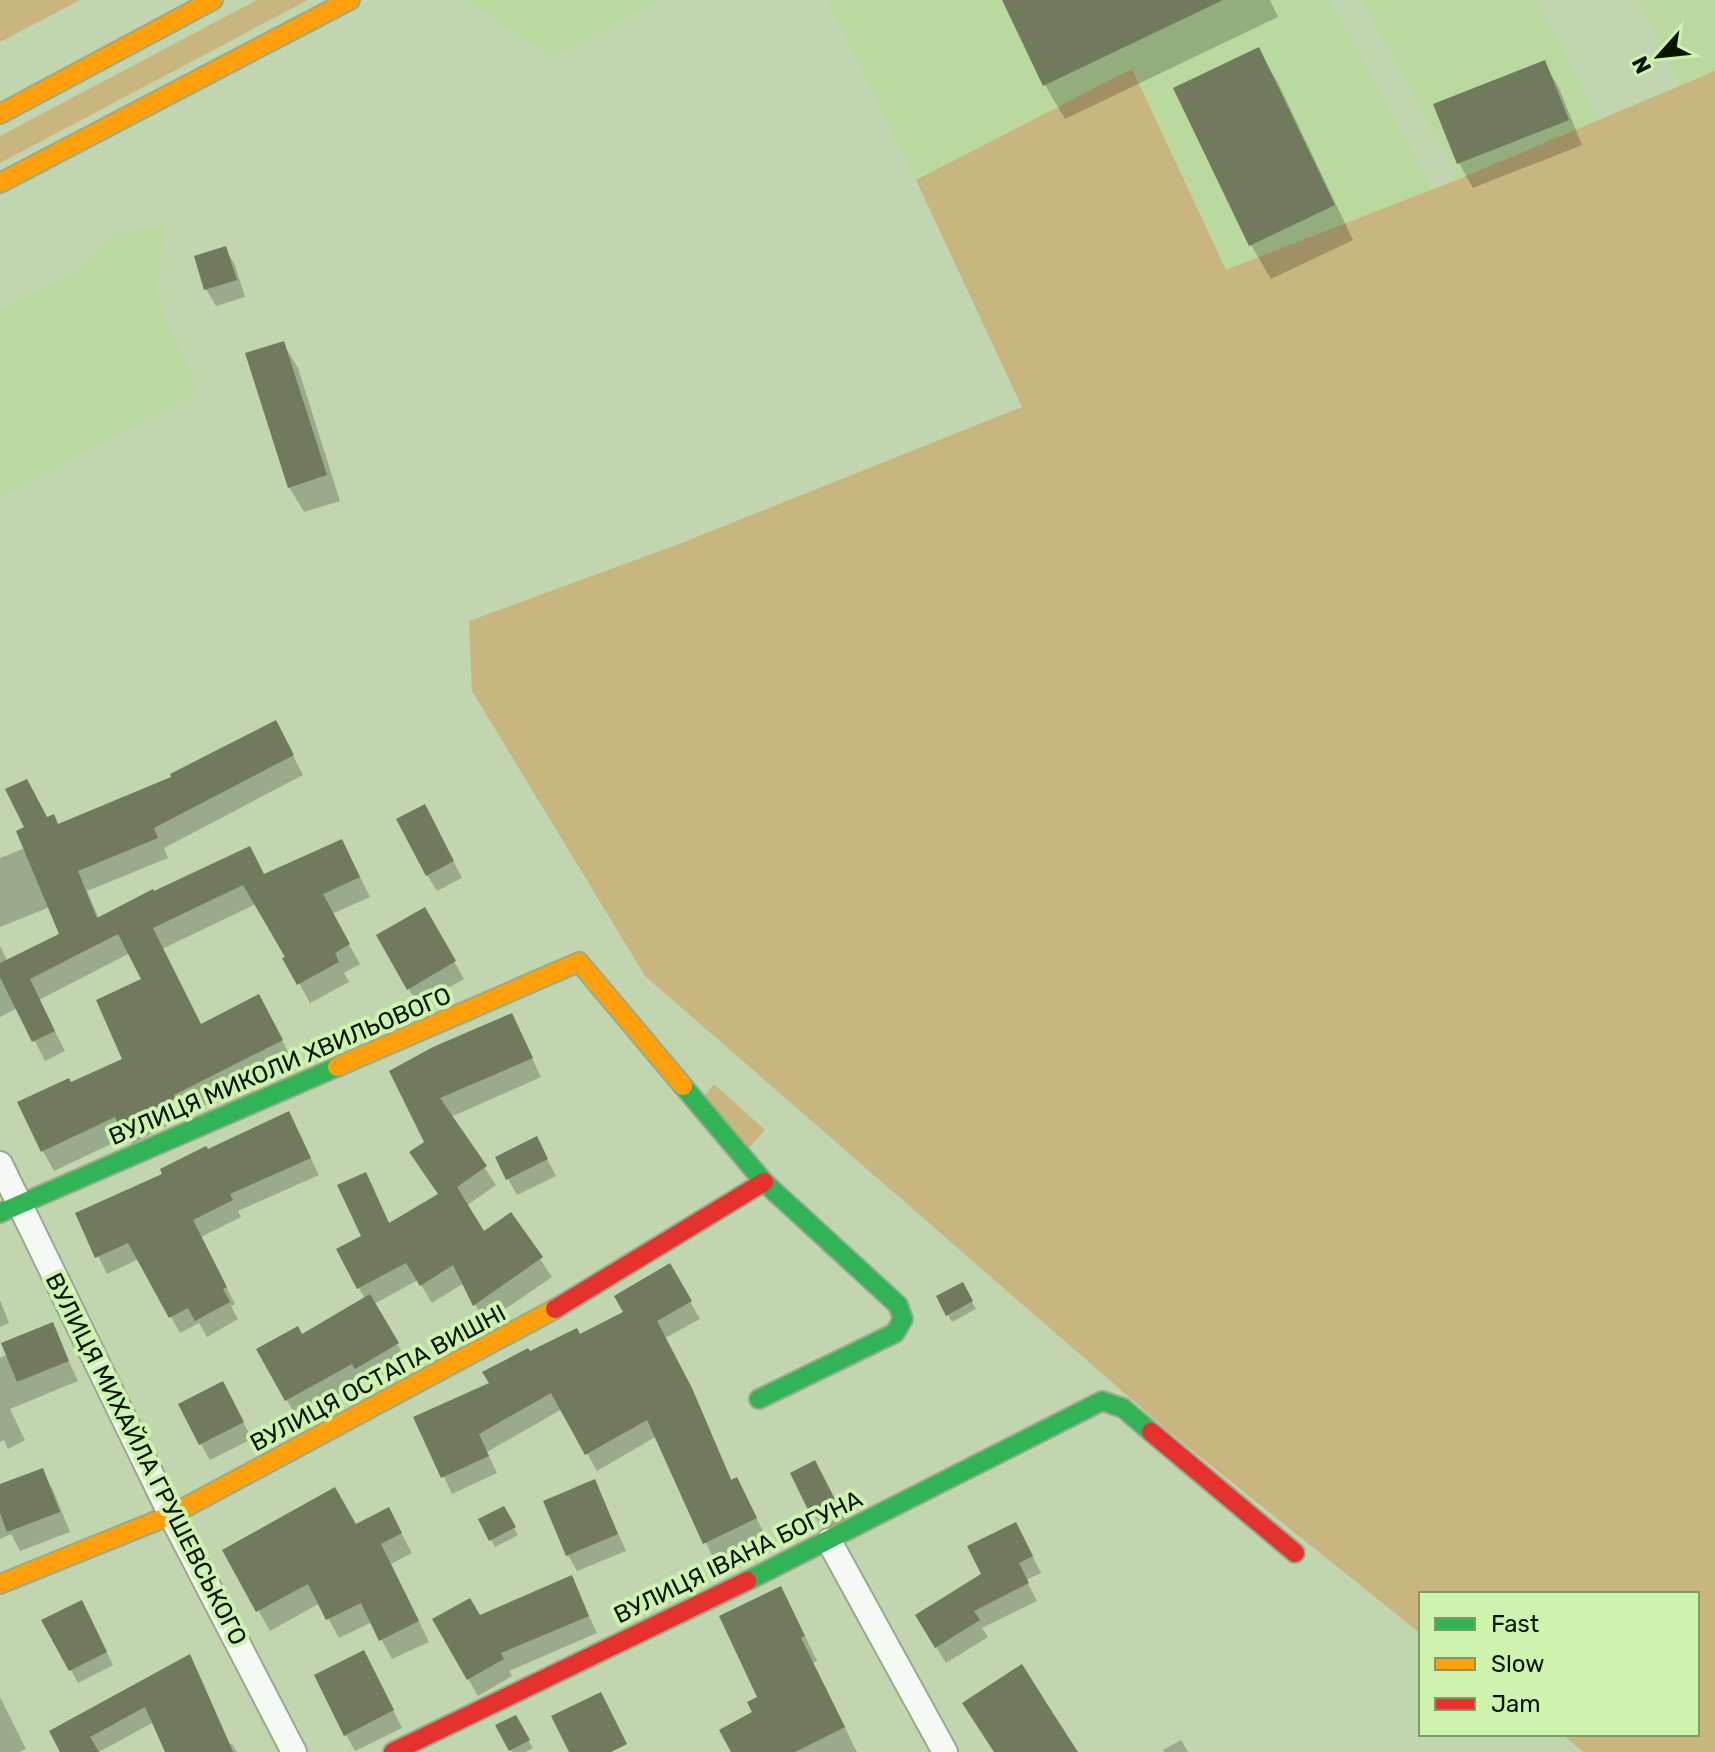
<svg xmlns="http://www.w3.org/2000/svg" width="1715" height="1752" font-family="Rubik,sans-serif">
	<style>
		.built { fill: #bad99e }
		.green { fill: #c9b57e }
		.shadow { fill: #0003 }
		.building { fill: #717a5c }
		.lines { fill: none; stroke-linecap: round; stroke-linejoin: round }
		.street-casing { stroke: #99aa8b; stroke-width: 28 }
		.fast-casing { stroke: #99aa8b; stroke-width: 22 }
		.slow-casing { stroke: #99aa8b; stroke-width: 22 }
		.jam-casing { stroke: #99aa8b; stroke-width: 22 }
		.street { stroke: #f6f9f3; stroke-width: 24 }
		.fast { stroke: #30b455; stroke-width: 18 }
		.slow { stroke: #ff9f0a; stroke-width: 18 }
		.jam { stroke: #e5322d; stroke-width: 18 }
		.labels { text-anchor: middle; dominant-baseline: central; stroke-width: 8; stroke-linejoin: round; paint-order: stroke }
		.street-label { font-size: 24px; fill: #081500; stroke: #cdf3ad }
	</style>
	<rect width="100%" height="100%" fill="#c1d6af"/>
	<g class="built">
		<polygon points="466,0 660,0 552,57"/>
		<polygon points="828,0 1330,0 1433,189 1226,271 1016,129 916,180"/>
		<polygon points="1362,0 1537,0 1599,120 1459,179"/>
		<polygon points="1639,0 1715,0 1715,71 1680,85"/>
		<polygon points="165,225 157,290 163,315 196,385 196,393 0,497 0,310 87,265 118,232"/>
	</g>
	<g class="green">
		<polygon points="0,0 80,0 0,42"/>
		<polygon points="257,0 308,0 0,163 0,136"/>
		<polygon points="1132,69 1226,270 1459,179 1715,71 1715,1752 1583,1752 1562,1734 1697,1734 1697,1594 1421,1594 1421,1634 1168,1431 645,976 472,691 469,621 679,544 1022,407 916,180"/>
		<polygon points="714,1084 765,1130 745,1152 698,1104"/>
	</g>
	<g class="shadow">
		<polygon points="1004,0 1270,0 1278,17 1065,119 1045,85"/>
		<polygon points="1258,50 1278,83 1353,240 1271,279 1251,245 1176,89"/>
		<polygon points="1544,63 1559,88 1582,145 1473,188 1459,163"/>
		<polygon points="225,248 235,265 245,297 216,306 206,289 196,257"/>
		<polygon points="283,343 298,368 340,501 304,512 289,487"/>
		<polygon points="286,742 303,775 164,848 168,858 87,891 99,919 265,876 342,841 370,897 332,914 360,964 344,973 349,982 310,1003 256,904 162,949 201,1026 270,1016 292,1060 132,1144 128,1136 54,1171 43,1151 71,1085 124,1060 144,980 130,953 39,1000 65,1051 45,1061 18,1008 0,1017 0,946 8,962 61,935 50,907 0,927 0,858 25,848 47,819 58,826"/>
		<polygon points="434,823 462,878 437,891 427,875"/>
		<polygon points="425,910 464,979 418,1005 378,936"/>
		<polygon points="511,1015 541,1077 451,1117 496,1185 466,1206 484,1234 511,1215 552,1277 485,1323 464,1283 432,1303 418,1280 374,1304 407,1361 366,1384 364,1380 296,1417 259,1349 301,1336 365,1299 338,1250 363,1236 365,1174 390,1225 439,1195 426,1142 391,1072"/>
		<polygon points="289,1114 319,1175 238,1211 241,1217 201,1237 235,1304 231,1306 238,1319 207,1337 199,1323 180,1333 139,1259 107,1274 78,1214 165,1175 207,1151"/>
		<polygon points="545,1155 556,1176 517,1195 508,1179"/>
		<polygon points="669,1265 700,1319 665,1338 700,1407 732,1481 745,1496 765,1535 714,1560 657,1436 597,1471 562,1409 487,1452 497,1473 452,1494 416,1418 491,1384 530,1354 580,1336 626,1313"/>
		<polygon points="962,1284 976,1309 952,1322 938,1297"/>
		<polygon points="0,1300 9,1323 0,1327"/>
		<polygon points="54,1330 78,1381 10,1409 25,1440 8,1449 4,1440 0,1442 0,1358"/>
		<polygon points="232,1401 252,1439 210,1460 201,1444"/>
		<polygon points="42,1470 53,1490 70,1532 20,1551 11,1534 0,1539 0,1486"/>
		<polygon points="792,1474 824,1479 846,1522 824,1533"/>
		<polygon points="595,1482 626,1551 577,1571 568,1555"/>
		<polygon points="503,1508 518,1535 495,1547 481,1520"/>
		<polygon points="356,1527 399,1529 412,1553 391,1564 429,1642 392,1659 372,1622 339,1638 320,1603 270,1631 225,1551"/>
		<polygon points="1025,1541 1041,1573 1026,1580 1037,1601 982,1628 988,1637 946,1663 917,1616 983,1575"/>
		<polygon points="571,1578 597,1633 509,1671 512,1676 478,1696 435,1620 479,1618"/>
		<polygon points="794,1613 817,1661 813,1663 857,1752 733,1752 780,1704"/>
		<polygon points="89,1616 113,1665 78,1683 71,1670"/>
		<polygon points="373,1669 402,1728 355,1751 346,1735"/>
		<polygon points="198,1672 230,1744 232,1744 237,1752 168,1752 154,1722 99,1752 63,1752"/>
		<polygon points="0,1697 26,1749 19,1752 0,1752"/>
		<polygon points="515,1717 533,1748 526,1752 512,1752 497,1726"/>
		<polygon points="1181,1740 1188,1752 1164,1752 1163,1750"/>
	</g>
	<g class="building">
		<polygon points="1002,0 1223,0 1043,86"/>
		<polygon points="1259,47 1335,205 1249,246 1173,88"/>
		<polygon points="1545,60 1569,120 1457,164 1433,104"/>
		<polygon points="226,246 237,280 204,290 194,256"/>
		<polygon points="284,341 327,475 288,488 245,353"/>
		<polygon points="276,720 294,755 154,828 158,838 78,871 97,918 153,889 154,891 250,846 264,874 342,839 360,877 323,894 350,944 335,953 339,962 297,985 282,958 285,957 243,885 153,928 201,1024 259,994 283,1040 174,1095 175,1099 119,1126 115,1117 41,1152 17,1102 69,1078 71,1082 122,1059 96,1000 141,979 118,934 30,979 55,1031 32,1042 0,977 0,963 59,934 16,831 24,827 5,789 27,779 47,817 54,814 58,824 171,777 170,774"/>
		<polygon points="425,804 454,861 426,876 396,819"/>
		<polygon points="425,907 456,961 407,990 376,935"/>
		<polygon points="512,1013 533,1058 440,1098 487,1166 457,1187 484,1231 511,1212 543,1257 473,1306 453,1265 420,1286 406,1263 357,1289 336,1249 361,1236 337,1185 366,1172 389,1223 438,1194 409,1152 424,1142 389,1071 433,1047"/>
		<polygon points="289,1111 311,1158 230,1194 233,1200 193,1220 227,1287 223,1289 230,1302 195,1321 188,1308 169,1318 128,1243 95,1258 75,1213 162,1174 160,1169 206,1146 208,1149"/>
		<polygon points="537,1136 548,1159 506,1180 495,1157"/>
		<polygon points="670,1263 692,1301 657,1321 692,1388 731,1480 737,1477 757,1518 703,1544 647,1420 585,1455 551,1393 479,1434 489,1456 441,1478 413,1417 489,1383 482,1372 528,1348 530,1351 577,1328 580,1334 623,1312 614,1296"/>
		<polygon points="963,1282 973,1301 946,1316 936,1296"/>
		<polygon points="370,1294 399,1343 355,1369 352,1364 285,1401 256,1349 298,1326 302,1334"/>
		<polygon points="53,1322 69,1361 17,1382 1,1343"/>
		<polygon points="223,1381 244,1422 199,1445 178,1404"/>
		<polygon points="815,1460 838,1505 812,1518 790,1473"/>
		<polygon points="43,1468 60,1512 7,1532 0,1513 0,1484"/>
		<polygon points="595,1479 618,1534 566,1556 543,1501"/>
		<polygon points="335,1487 356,1524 389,1507 402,1533 381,1544 419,1621 379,1641 361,1603 326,1620 308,1584 256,1612 222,1550"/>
		<polygon points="504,1506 516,1527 489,1541 478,1519"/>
		<polygon points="1016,1522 1033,1556 1019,1563 1029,1583 974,1611 980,1620 935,1648 915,1615 981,1574 967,1546"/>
		<polygon points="572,1575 589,1616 501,1653 504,1659 467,1680 432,1619 470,1598 480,1615"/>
		<polygon points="781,1586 805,1636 801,1638 845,1727 795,1752 731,1752 719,1730 752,1712 747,1702 757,1697 719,1616"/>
		<polygon points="82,1600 107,1652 69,1671 41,1620"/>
		<polygon points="364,1650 394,1710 344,1736 314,1675"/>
		<polygon points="190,1654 233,1752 165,1752 145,1707 90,1737 99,1752 60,1752 49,1731"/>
		<polygon points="1022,1664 1049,1707 1078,1752 994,1752 962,1703"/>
		<polygon points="601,1692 627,1744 611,1752 569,1752 551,1716"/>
		<polygon points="516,1715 530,1740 509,1751 495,1725"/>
	</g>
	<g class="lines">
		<defs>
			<g id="street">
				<polyline points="0,1164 171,1515 294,1752"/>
				<polyline points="829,1541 945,1752"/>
			</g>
			<g id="fast">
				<polyline points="683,1086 764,1182 898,1305 903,1319 895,1333 759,1399"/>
				<polyline points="0,1213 337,1067"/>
				<polyline points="747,1581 1102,1401 1123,1408 1151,1432"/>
			</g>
			<g id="slow">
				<polyline points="0,114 213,0"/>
				<polyline points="0,183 350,0"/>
				<polyline points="337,1067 579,962 683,1086"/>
				<polyline points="0,1584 171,1515 555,1309"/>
			</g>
			<g id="jam">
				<polyline points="555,1309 764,1182"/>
				<polyline points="1151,1432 1295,1553"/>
				<polyline points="393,1752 747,1581"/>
			</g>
		</defs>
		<use href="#street" class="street-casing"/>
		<use href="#fast" class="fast-casing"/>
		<use href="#slow" class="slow-casing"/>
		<use href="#jam" class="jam-casing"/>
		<use href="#street" class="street"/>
		<use href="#fast" class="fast"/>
		<use href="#slow" class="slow"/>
		<use href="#jam" class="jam"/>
	</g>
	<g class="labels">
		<g class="street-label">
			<text transform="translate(280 1066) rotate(-23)">ВУЛИЦЯ МИКОЛИ ХВИЛЬОВОГО</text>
			<text transform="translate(378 1378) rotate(-28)">ВУЛИЦЯ ОСТАПА ВИШНІ</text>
			<text transform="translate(146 1459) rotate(63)">ВУЛИЦЯ МИХАЙЛА ГРУШЕВСЬКОГО</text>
			<text transform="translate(738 1557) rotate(-26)">ВУЛИЦЯ ІВАНА БОГУНА</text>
		</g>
	</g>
	<rect x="1419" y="1592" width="280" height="144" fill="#cdf3ad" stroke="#7e9a68" stroke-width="2"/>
	<rect x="1435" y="1618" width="40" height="12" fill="#30b455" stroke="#7e9a68" stroke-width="2"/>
	<text x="1491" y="1632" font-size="24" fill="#081500">Fast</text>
	<rect x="1435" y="1658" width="40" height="12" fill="#ff9f0a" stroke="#7e9a68" stroke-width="2"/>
	<text x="1491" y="1672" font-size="24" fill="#081500">Slow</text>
	<rect x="1435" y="1698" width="40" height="12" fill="#e5322d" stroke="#7e9a68" stroke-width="2"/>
	<text x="1491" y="1712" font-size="24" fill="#081500">Jam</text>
	<g transform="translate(1659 56) rotate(243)" stroke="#cdf3ad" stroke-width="6" paint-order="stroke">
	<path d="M0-6L14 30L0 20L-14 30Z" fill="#081500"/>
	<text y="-12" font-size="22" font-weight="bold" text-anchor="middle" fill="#081500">N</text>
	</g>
</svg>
